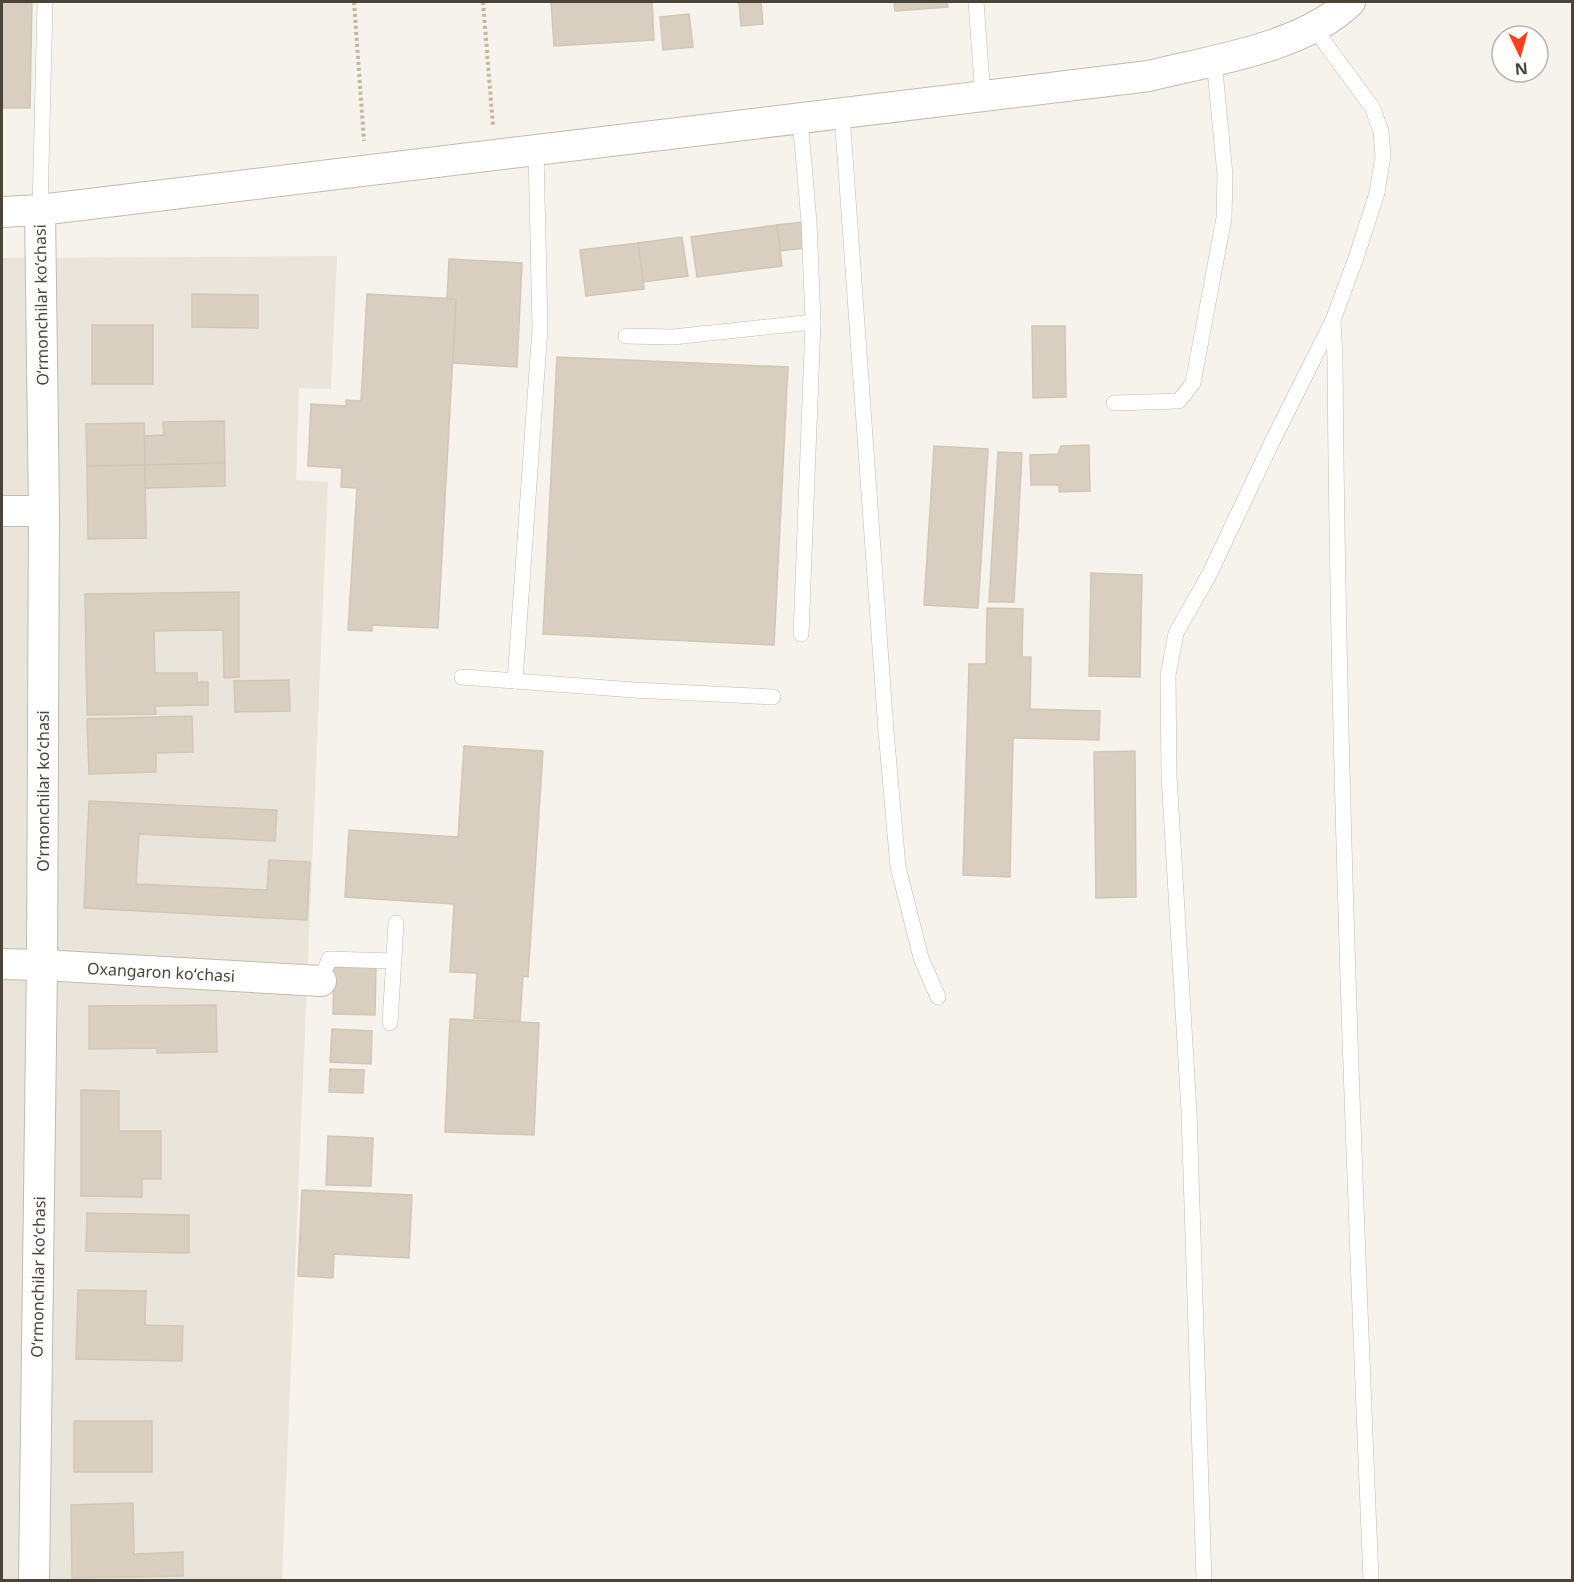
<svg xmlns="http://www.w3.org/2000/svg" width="1574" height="1582" font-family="'Noto Sans',sans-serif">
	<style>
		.residential { fill: #eae5da }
		.building { fill: #d8cfc1; stroke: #d3c7b4; stroke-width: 1.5 }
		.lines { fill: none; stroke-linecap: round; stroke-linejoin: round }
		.lane-casing { stroke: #c2bbae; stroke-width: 16 }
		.street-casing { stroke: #c2bbae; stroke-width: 32 }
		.path { stroke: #c4b79f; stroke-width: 4; stroke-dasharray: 3 3; stroke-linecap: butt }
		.lane { stroke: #fff; stroke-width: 15 }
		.street { stroke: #fff; stroke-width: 30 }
		.labels { text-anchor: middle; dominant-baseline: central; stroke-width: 6; stroke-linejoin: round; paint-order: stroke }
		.street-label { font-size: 16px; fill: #4b4439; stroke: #fff }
	</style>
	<rect width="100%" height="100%" fill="#f6f3ec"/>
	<polygon class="residential" points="337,256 331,389 299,388 296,480 328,482 282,1580 2,1580 2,258"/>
	<g class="building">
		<polygon points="2,2 32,2 30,108 2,108"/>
		<polygon points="551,2 652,2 654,40 554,46"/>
		<polygon points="739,2 761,2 763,24 741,26"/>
		<polygon points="894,2 947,2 948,7 895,11"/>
		<polygon points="689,14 693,47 663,50 660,17"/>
		<polygon points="802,222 805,248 780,251 777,225"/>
		<polygon points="777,225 782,266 697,277 691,237"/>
		<polygon points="682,237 688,276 643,282 638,243"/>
		<polygon points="638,243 644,289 586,296 580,250"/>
		<polygon points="449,259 522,263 517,367 453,363 456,299 447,299"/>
		<polygon points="192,294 258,295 258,328 192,327"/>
		<polygon points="367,294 456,299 438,628 372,625 372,631 348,630 357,488 341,487 342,468 308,466 311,404 346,406 346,400 361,401"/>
		<rect x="92" y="325" width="61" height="59"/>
		<polygon points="1032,326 1065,326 1066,397 1033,398"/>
		<polygon points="557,357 788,367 774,645 543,634"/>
		<polygon points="224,421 225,463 145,465 144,436 164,435 163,422"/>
		<polygon points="144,423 145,465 87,466 86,424"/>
		<polygon points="1089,445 1090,491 1059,492 1059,485 1031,485 1030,455 1058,454 1061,446"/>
		<polygon points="934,446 988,449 978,608 924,605"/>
		<polygon points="998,452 1022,453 1014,602 989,602"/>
		<polygon points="225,463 225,486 145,488 145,465"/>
		<polygon points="145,465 146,538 88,539 87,466"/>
		<polygon points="1091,573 1142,575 1140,677 1089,676"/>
		<polygon points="239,592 239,677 224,678 223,630 154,631 155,673 197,673 197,682 208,682 208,705 155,706 156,714 87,715 85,594"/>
		<polygon points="987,608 1023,609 1022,657 1031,657 1030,709 1100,711 1099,740 1013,738 1010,877 963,875 969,664 986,664"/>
		<polygon points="289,680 290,711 235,712 234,681"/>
		<polygon points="192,716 193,752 156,753 156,772 89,774 87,719"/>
		<polygon points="464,746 543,751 528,977 523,976 520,1021 474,1018 477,973 450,972 454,904 345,897 349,830 458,837"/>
		<polygon points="1135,751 1136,897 1096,898 1094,752"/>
		<polygon points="89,801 277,810 275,841 139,834 136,884 267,890 269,860 310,862 307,920 84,908"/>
		<polygon points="334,967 376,968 375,1015 333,1014"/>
		<polygon points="216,1005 217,1052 157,1053 157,1048 89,1049 89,1006"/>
		<polygon points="450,1019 539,1023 534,1135 445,1132"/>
		<polygon points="332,1029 372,1031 371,1064 330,1062"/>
		<polygon points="330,1069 364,1070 363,1093 329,1092"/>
		<polygon points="81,1090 119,1091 119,1131 161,1131 161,1179 142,1179 142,1197 81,1196"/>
		<polygon points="328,1136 373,1138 371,1186 326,1185"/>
		<polygon points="302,1190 412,1195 409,1258 334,1254 333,1278 298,1276"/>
		<polygon points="87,1213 189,1215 189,1253 86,1251"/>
		<polygon points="78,1290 146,1291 145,1325 183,1326 182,1361 76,1359"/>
		<rect x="74" y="1421" width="78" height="51"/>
		<polygon points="133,1503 134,1554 183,1552 183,1576 72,1578 71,1505"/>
	</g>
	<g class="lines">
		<defs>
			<g id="lane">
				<polyline points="976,2 983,97"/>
				<polyline points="842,114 886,731 898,867 921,958 938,997"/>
				<polyline points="800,119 809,222 813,322 801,634"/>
				<polyline points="40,210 45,2"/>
				<path d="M1333 321 1335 358C1338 765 1354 1173 1371 1580"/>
				<polyline points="626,336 673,337 813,322"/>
				<polyline points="1114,403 1179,401 1193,383 1224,218 1225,175 1214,60"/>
				<polyline points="462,677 634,690 773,697"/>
				<polyline points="515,681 540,328 536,151"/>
				<polyline points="321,981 329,959 394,961"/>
				<polyline points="390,1023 396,923"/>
				<polyline points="1204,1580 1189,1111 1169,776 1168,675 1176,633 1209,575 1271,444 1333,320 1356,258 1377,193 1383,156 1381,131 1372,107 1313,27"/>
			</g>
			<g id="street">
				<path d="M2 212 40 210 1149 76C1213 60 1302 48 1350 2"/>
				<polyline points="2,511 44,511"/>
				<polyline points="2,964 42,965 321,981"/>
				<polyline points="34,1580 42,965 44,511 40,210"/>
			</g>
		</defs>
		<use href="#lane" class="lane-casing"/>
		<use href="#street" class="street-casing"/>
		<g class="path">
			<polyline points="354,2 364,141"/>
			<polyline points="483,2 493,126"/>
		</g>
		<use href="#lane" class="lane"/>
		<use href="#street" class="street"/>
	</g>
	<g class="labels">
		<g class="street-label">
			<text transform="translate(41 305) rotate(-91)">Oʻrmonchilar koʻchasi</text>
			<text transform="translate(43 791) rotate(-90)">Oʻrmonchilar koʻchasi</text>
			<text transform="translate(161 972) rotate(3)">Oxangaron koʻchasi</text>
			<text transform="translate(38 1277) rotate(-89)">Oʻrmonchilar koʻchasi</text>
		</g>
	</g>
	<rect width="1574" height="1582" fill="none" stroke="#4b4439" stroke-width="6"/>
	<g transform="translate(1520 54) rotate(175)"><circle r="28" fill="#ffffff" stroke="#b7b4b0" stroke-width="1.5"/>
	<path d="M0-4.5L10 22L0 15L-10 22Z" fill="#fc3f1d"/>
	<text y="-9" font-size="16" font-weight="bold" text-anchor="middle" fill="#4b4439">N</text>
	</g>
</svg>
